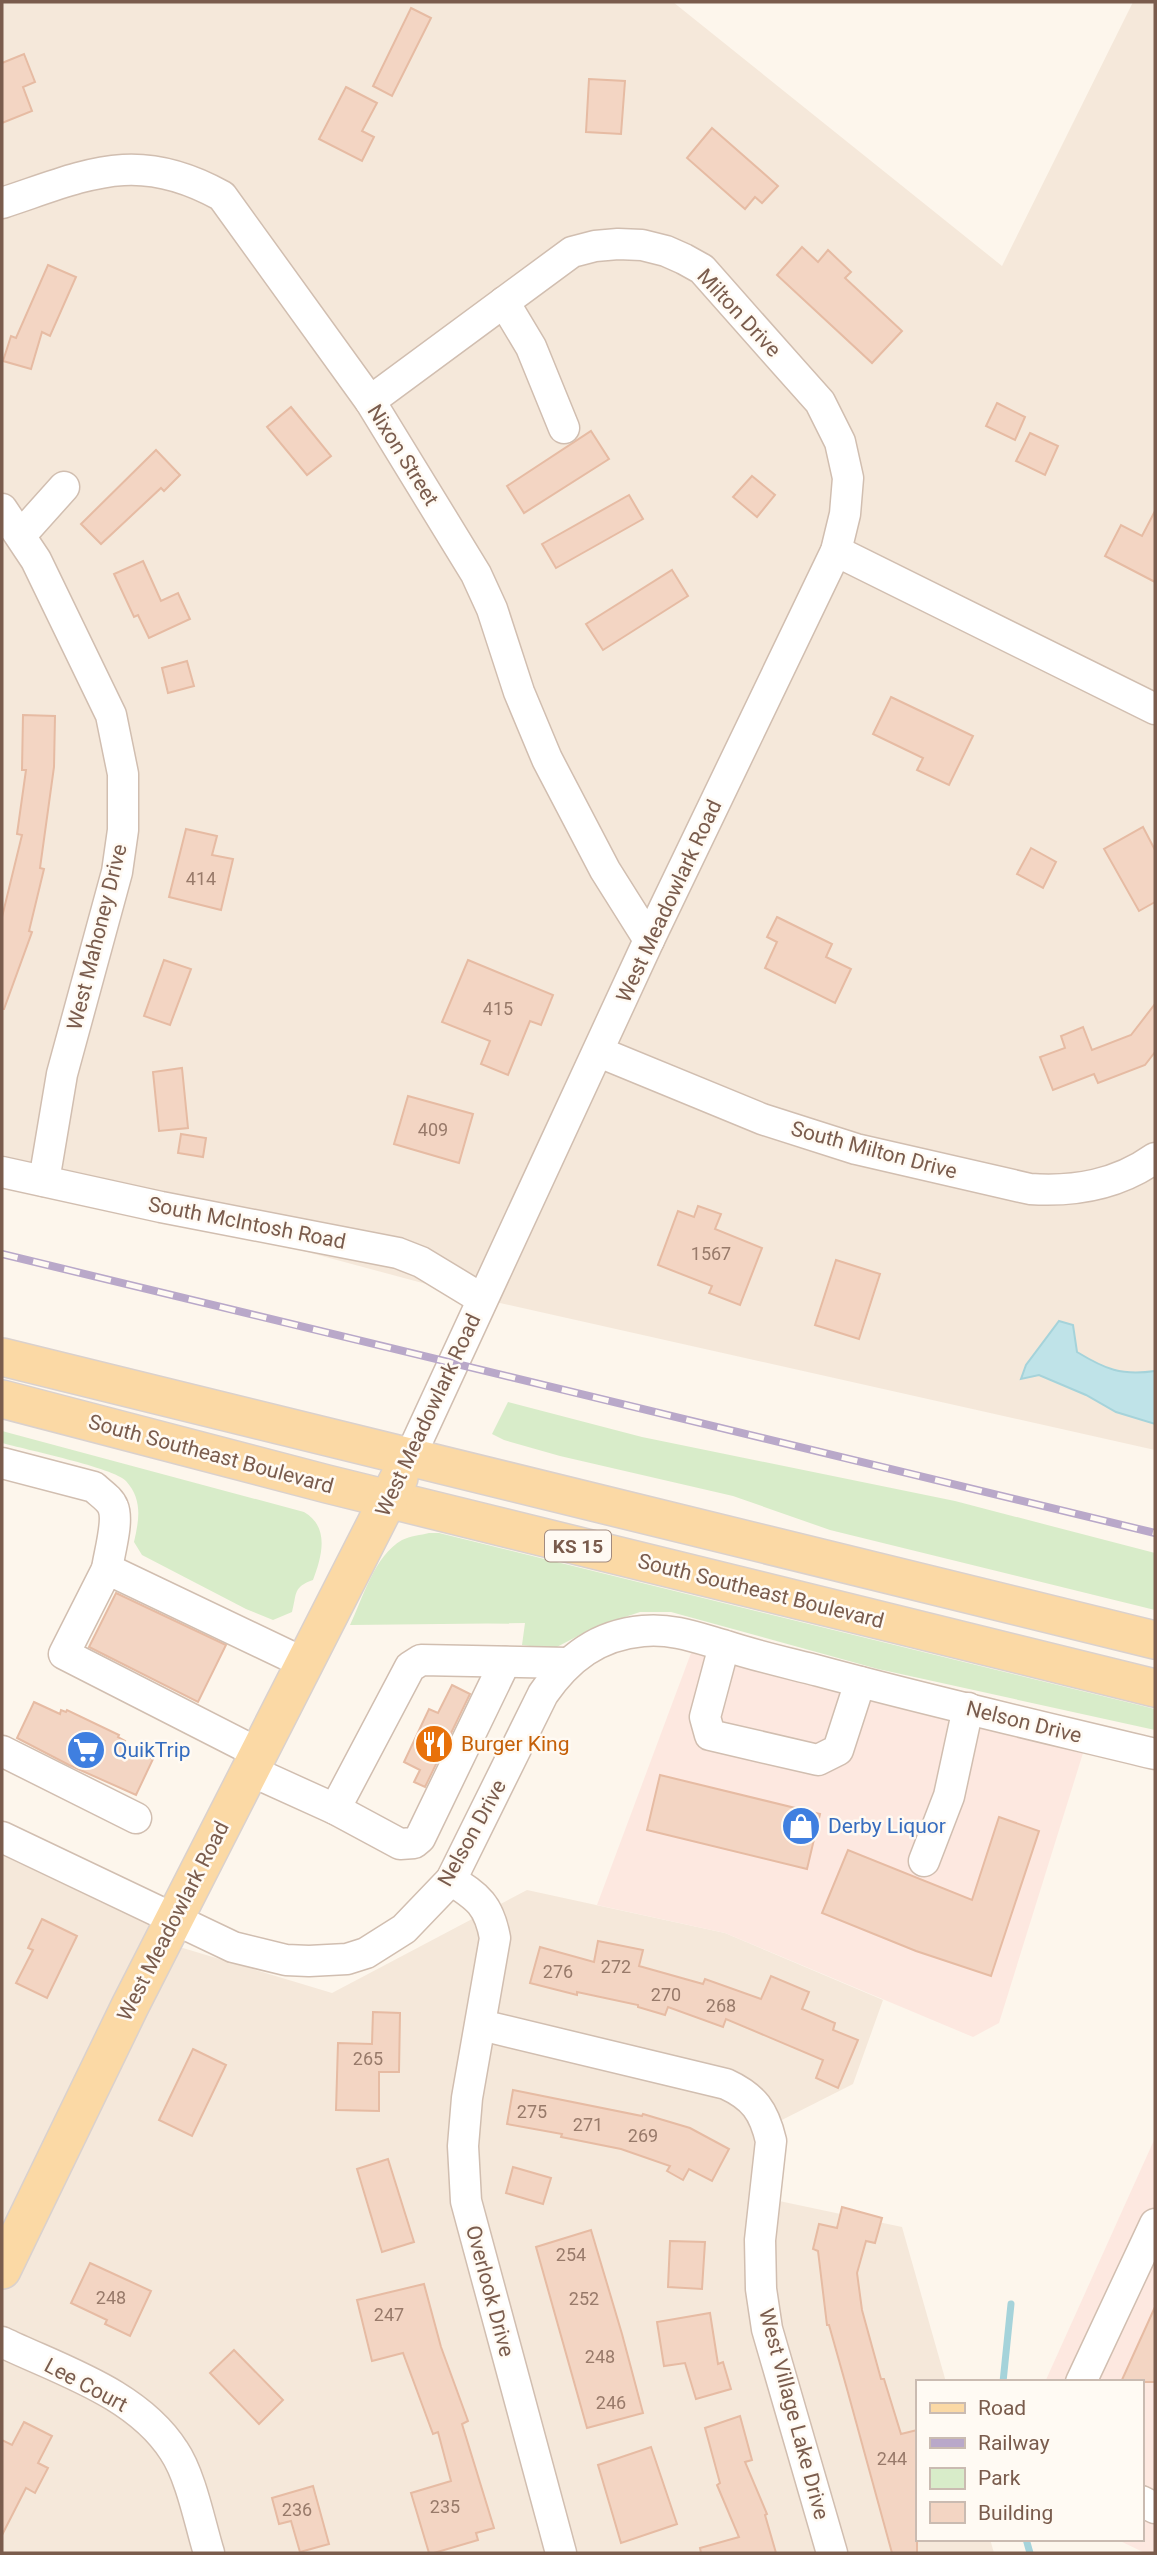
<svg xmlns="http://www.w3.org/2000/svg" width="1157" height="2555" font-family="Roboto,sans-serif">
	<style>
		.residential { fill: #f5e8da }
		.commercial { fill: #fde8e0 }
		.green { fill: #d8ecc9 }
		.water { fill: #bfe3e8; stroke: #a5d3da; stroke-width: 2 }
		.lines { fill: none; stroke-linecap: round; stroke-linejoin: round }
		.stream { stroke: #a5d3da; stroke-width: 7 }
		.building { fill: #f3d5c3; stroke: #e6bba3; stroke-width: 2 }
		.minor-casing { stroke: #d1beb0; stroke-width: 33 }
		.major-casing { stroke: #dad1cd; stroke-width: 40 }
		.minor { stroke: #fff; stroke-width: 30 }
		.major { stroke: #fbd9a5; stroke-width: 37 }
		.rail-casing { stroke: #b9a8c9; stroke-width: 8 }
		.rail { stroke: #fffaf3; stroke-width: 5; stroke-dasharray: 16; stroke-linecap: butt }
		.labels { text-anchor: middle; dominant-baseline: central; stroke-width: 5; stroke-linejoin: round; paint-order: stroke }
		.number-label { font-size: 18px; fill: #987a6a }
		.shield { fill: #fffaf3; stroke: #a28b7f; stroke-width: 2 }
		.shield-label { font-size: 19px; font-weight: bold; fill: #7a5c4d }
		.street-label { font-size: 21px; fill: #7a5c4d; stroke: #fffaf3 }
		.food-label { font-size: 21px; fill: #c56008; stroke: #fffaf3; text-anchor: start }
		.shop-label { font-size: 21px; fill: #366cbe; stroke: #fffaf3; text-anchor: start }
	</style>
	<rect width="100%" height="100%" fill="#fdf6ec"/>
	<g class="residential">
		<polygon points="2,2 673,2 1002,266 1133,2 1155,2 1155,1450 482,1299 2,1170"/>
		<polygon points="2,1824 174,1919 163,1942 332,1993 527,1890 725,1933 883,2000 853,2084 768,2127 765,2198 902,2227 946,2382 917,2382 917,2539 990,2539 994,2553 2,2553"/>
	</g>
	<g class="commercial">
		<polygon points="697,1637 1088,1737 999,2023 973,2037 725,1933 597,1905"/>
		<polygon points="1155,2138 1155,2553 1145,2553 1116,2539 1141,2539 1141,2382 1045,2382"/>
	</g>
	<g class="green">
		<polygon points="508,1402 642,1437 955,1501 1155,1553 1155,1610 830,1530 733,1496 560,1456 504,1440 492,1434"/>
		<path d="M2 1431 304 1512C330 1527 322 1556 313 1580 293 1587 297 1593 292 1612L273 1620 246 1609 142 1555 134 1542C139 1520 143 1500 126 1481 115 1468 23 1449 2 1443Z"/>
		<path d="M429 1533H439L1155 1709V1730L878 1669 671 1612H640L595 1627 553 1649 522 1645 525 1623 350 1625C363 1598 374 1556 402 1540 410 1536 421 1535 429 1533Z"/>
	</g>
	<path class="water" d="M1059 1321 1073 1325 1077 1352C1105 1369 1121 1376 1155 1371V1424L1116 1412 1086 1395 1039 1375 1021 1379 1026 1365Z"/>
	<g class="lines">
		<g class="stream">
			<polyline points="1003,2382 1011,2304"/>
			<polyline points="1026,2539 1030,2553"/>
		</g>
	</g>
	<g class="building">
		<polygon points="411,8 431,18 392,96 373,86"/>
		<polygon points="24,54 35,82 23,87 32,111 2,123 2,63"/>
		<polygon points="589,79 625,81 621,134 586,132"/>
		<polygon points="346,87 377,103 362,131 374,137 362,161 319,139"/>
		<polygon points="712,128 778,186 762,203 755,197 745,209 687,158"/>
		<polygon points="802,247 818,262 828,250 851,272 845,278 902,331 872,363 777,275"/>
		<polygon points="48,265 76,277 50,336 42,332 31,369 3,361 11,336 16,338"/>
		<polygon points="997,403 1025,417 1015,440 986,426"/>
		<polygon points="291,407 331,456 307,475 267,427"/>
		<polygon points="591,431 609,459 524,513 507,486"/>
		<polygon points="1030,433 1058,446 1045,475 1016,461"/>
		<polygon points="156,450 180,475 164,491 161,488 101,544 81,524"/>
		<polygon points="752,476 775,495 757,517 733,497"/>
		<polygon points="629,495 643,519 556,568 542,544"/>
		<polygon points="1155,511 1155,582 1105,556 1121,525 1142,536"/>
		<polygon points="143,561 161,601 178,593 190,619 149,638 138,615 134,617 114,574"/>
		<polygon points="672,570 688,596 603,650 586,624"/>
		<polygon points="187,661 194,686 168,693 162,668"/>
		<polygon points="891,697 973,736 949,785 917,770 923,758 873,734"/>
		<polygon points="23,715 55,716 54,767 40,868 44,869 29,931 32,932 4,1009 2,1009 2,917 22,835 17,834 26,770 22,770"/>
		<polygon points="1143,827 1155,850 1155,902 1139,911 1104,849"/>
		<polygon points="186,829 217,836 212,855 233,859 221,910 169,897"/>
		<polygon points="1031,848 1056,862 1043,888 1017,874"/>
		<polygon points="777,917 832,944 826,957 851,969 835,1003 765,968 777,942 767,937"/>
		<polygon points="164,960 191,969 170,1025 144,1016"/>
		<polygon points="468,960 553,995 541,1025 530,1021 508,1075 481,1064 490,1041 442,1022"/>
		<polygon points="1155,1004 1155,1052 1145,1065 1098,1083 1094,1074 1053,1090 1040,1057 1065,1048 1061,1036 1083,1027 1092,1050 1131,1035"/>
		<polygon points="182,1068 188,1128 159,1131 153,1072"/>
		<polygon points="408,1096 473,1114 459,1163 394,1144"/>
		<polygon points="181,1134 206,1138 203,1157 178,1153"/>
		<polygon points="698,1206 721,1214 715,1229 762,1248 740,1305 709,1293 712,1286 658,1265 678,1211 694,1217"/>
		<polygon points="836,1260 880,1274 859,1339 815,1325"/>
		<polygon points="116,1593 226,1645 198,1702 89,1647"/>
		<polygon points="452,1685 470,1694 425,1787 414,1782 420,1770 404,1762 429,1709 438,1713"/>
		<polygon points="34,1702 60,1714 61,1710 66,1712 67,1710 119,1735 118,1737 125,1741 123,1745 153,1759 136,1795 69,1765 17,1738"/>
		<polygon points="660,1775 820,1814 807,1869 647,1830"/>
		<polygon points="999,1817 1039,1831 991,1976 916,1951 822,1913 848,1850 972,1900"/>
		<polygon points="42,1919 77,1936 47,1998 16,1983 33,1950 28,1948"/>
		<polygon points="598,1941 643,1950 639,1966 703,1984 705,1979 761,1999 771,1976 809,1992 802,2009 835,2023 833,2030 858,2040 838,2088 816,2078 823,2060 726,2019 723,2027 668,2007 665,2015 638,2007 638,2005 577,1992 577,1995 530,1983 540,1947 594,1962"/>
		<polygon points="373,2012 400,2013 399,2072 379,2072 379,2111 336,2110 338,2043 372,2044"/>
		<polygon points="193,2049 226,2065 192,2136 159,2120"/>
		<polygon points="513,2090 642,2116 643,2114 690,2128 729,2149 712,2181 689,2169 683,2180 667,2171 670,2166 621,2149 561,2137 562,2134 507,2124"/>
		<polygon points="388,2159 414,2242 382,2252 357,2169"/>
		<polygon points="513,2167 551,2178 543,2204 506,2193"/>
		<polygon points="842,2207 882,2218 875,2243 866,2241 857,2273 862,2310 881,2379 884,2379 901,2434 917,2430 917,2553 892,2553 847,2389 829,2325 827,2325 818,2251 813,2249 819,2224 837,2228"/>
		<polygon points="591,2230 622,2334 643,2413 587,2428 536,2247"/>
		<polygon points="670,2241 705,2242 702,2289 668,2287"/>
		<polygon points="90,2263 151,2291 130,2336 105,2324 107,2320 71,2303"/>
		<polygon points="424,2284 441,2347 468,2421 462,2424 494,2528 476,2533 478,2540 434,2553 429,2553 411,2493 451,2481 438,2432 433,2434 403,2353 372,2361 357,2300"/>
		<polygon points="1155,2307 1155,2382 1121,2382"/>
		<polygon points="710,2313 718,2364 723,2362 731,2389 696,2399 685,2363 664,2366 657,2322"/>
		<polygon points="234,2350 283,2400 259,2424 210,2373"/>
		<polygon points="740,2416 752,2460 745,2462 767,2514 765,2515 776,2553 701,2553 700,2548 739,2537 717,2485 720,2483 705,2428"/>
		<polygon points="24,2422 52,2436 38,2463 48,2468 35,2493 26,2488 2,2535 2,2440 12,2445"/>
		<polygon points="651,2447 677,2524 621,2543 598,2465"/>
		<polygon points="313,2486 329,2544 300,2552 291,2521 279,2524 272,2498"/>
	</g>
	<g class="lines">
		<defs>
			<g id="minor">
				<path d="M2 203C87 175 136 148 222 196L370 401 476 574 492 609 519 692 547 759 605 870 649 940"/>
				<polyline points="504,302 531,347 564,428"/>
				<polyline points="370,401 572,252 595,246 618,244 642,245 666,251 684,259 702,269 787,365 820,402 840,442 848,478 845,514 836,551 649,940 409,1459"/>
				<polyline points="2,509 36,560 111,715 123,774 123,830 117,872 62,1074 44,1181"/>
				<polyline points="21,535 64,487"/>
				<polyline points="836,551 1155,709"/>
				<path d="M599 1052 762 1119 856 1149 1030 1189C1075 1192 1117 1185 1155 1158"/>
				<polyline points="2,1172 161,1207 398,1253 421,1262 482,1299"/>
				<path d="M2 1463 94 1487C100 1493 110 1499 113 1507 119 1521 109 1554 107 1569"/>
				<polyline points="724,1646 705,1717 710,1735 818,1760 838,1750 860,1682"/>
				<polyline points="2,1751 136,1818"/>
				<polyline points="258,1753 64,1654 107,1569 304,1663"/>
				<polyline points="249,1770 335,1809 410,1667 421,1660 568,1663"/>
				<polyline points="335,1809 400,1844 414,1843 420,1838 505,1662"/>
				<path d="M2 1837 233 1947 286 1960 309 1961 347 1959 366 1953 404 1929 451 1880 543 1694C568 1658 598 1635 643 1631 672 1628 698 1638 726 1646 756 1656 788 1663 819 1671 930 1701 1043 1727 1155 1754"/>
				<polyline points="924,1861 949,1796 968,1708"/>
				<path d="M451 1880C478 1897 489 1905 495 1938L467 2098 463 2146 466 2201 561 2553"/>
				<path d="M481 2025 726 2084C754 2097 764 2111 771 2141L760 2240 761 2289 767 2329 832 2553"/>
				<path d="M2 2342C60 2370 137 2393 174 2451 191 2476 200 2524 209 2553"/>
				<polyline points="1081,2382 1155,2224"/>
				<polyline points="1141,2501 1155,2508"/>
			</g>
			<g id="major">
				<polyline points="2,1357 1155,1640"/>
				<polyline points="2,1399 327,1484 1155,1688"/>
				<polyline points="2,2270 130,2006 399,1478"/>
			</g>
		</defs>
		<use href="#minor" class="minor-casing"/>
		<use href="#major" class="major-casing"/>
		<use href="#minor" class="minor"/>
		<use href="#major" class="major"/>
		<defs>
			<polyline id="rail" points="2,1254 1155,1533"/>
		</defs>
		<use href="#rail" class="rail-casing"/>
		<use href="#rail" class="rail"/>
	</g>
	<defs>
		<symbol id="restaurant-disc" viewBox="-11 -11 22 22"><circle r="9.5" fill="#e8710a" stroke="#fffaf3"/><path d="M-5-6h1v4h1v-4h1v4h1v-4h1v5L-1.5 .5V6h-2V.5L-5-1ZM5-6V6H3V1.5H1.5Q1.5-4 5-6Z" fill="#fff"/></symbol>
		<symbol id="supermarket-disc" viewBox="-11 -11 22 22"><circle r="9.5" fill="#3f7fe0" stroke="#fffaf3"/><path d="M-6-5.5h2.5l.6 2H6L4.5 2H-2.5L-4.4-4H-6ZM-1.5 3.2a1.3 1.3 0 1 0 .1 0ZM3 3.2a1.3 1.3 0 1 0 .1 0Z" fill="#fff"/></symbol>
		<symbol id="shop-disc" viewBox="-11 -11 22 22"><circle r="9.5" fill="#3f7fe0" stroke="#fffaf3"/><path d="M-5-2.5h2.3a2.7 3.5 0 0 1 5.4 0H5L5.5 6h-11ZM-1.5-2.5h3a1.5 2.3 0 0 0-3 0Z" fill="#fff"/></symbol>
	</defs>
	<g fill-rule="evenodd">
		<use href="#restaurant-disc" x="412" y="1722" width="44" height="44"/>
		<use href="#supermarket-disc" x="64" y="1728" width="44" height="44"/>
		<use href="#shop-disc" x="779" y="1804" width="44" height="44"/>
	</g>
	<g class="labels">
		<g class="number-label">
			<text x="201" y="878">414</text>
			<text x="498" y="1008">415</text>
			<text x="433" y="1129">409</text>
			<text x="711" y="1253">1567</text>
			<text x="616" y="1966">272</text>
			<text x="558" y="1971">276</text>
			<text x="666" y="1994">270</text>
			<text x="721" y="2005">268</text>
			<text x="368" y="2058">265</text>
			<text x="532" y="2111">275</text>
			<text x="588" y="2124">271</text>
			<text x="643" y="2135">269</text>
			<text x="571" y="2254">254</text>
			<text x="111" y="2297">248</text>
			<text x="584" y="2298">252</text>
			<text x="389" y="2314">247</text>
			<text x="600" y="2356">248</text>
			<text x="611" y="2402">246</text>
			<text x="892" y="2458">244</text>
			<text x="445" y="2506">235</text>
			<text x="297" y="2509">236</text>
		</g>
		<rect class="shield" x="545" y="1530.5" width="66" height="31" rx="5"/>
		<g class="shield-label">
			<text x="578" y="1546">KS 15</text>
		</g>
		<g class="street-label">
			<text transform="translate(739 313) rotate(47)">Milton Drive</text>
			<text transform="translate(403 455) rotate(58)">Nixon Street</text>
			<text transform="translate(669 901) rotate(-65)">West Meadowlark Road</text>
			<text transform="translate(97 937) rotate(-76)">West Mahoney Drive</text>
			<text transform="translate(874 1150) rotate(15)">South Milton Drive</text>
			<text transform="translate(247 1223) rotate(11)">South McIntosh Road</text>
			<text transform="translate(428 1415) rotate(-65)">West Meadowlark Road</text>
			<text transform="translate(211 1454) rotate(15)">South Southeast Boulevard</text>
			<text transform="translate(761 1591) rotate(14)">South Southeast Boulevard</text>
			<text transform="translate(1024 1722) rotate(14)">Nelson Drive</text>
			<text transform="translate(472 1833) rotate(-61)">Nelson Drive</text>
			<text transform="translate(173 1921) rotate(-63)">West Meadowlark Road</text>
			<text transform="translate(490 2291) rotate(75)">Overlook Drive</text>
			<text transform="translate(86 2385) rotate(28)">Lee Court</text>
			<text transform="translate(794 2414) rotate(75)">West Village Lake Drive</text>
		</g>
		<g class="food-label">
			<text x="461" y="1744">Burger King</text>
		</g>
		<g class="shop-label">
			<text x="113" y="1750">QuikTrip</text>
			<text x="828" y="1826">Derby Liquor</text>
		</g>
	</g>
	<rect width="1157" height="2555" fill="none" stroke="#7a5c4d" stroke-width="7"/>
	<rect x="916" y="2380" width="228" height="161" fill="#fffaf3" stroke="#cabbb1" stroke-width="2"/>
	<rect x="930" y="2403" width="35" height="10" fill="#fbd9a5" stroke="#cabbb1" stroke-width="2"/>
	<text x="978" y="2415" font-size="21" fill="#7a5c4d">Road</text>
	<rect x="930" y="2438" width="35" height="10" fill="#b9a8c9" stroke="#cabbb1" stroke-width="2"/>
	<text x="978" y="2450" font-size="21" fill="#7a5c4d">Railway</text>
	<rect x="930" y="2468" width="35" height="21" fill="#d8ecc9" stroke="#cabbb1" stroke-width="2"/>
	<text x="978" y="2485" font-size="21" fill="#7a5c4d">Park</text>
	<rect x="930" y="2502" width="35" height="21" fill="#f3d5c3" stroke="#cabbb1" stroke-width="2"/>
	<text x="978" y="2520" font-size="21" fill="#7a5c4d">Building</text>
</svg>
